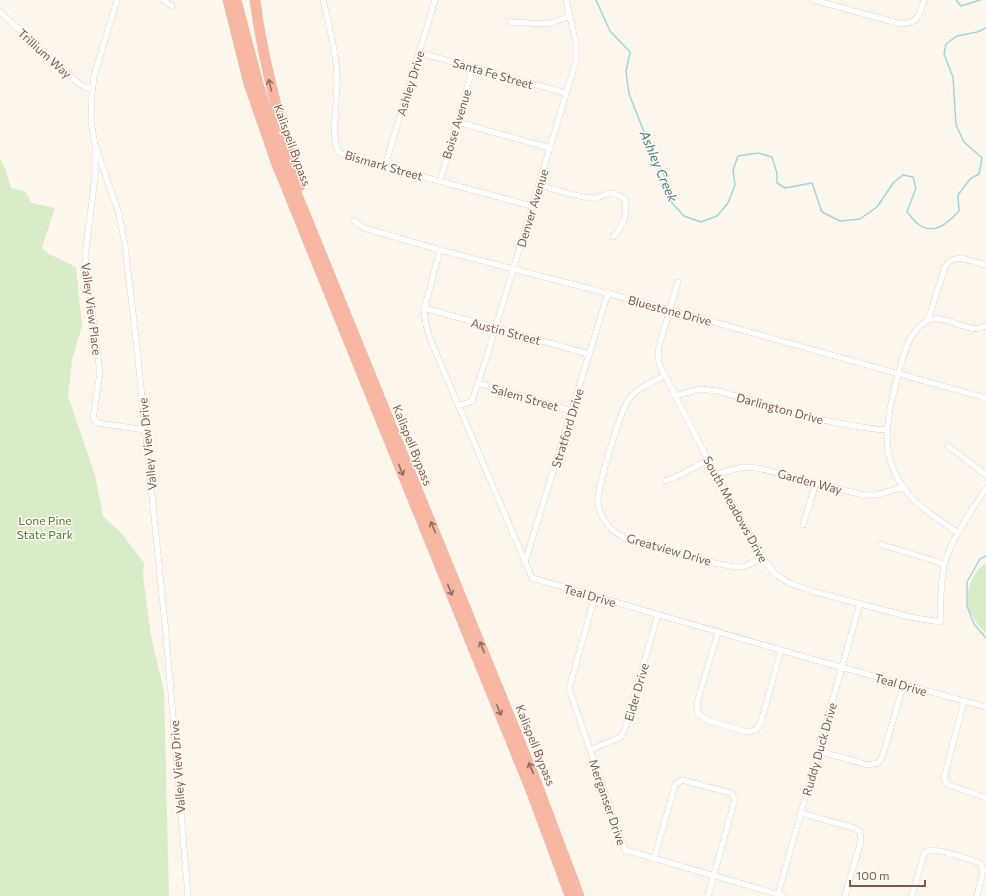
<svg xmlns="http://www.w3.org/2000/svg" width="986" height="896" font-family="Commissioner,sans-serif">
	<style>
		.green { fill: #d8ecc9 }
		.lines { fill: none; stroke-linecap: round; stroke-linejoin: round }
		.stream { stroke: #a5d3da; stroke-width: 1.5 }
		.street-casing { stroke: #d1beb0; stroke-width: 6 }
		.highway-casing { stroke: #dad1cd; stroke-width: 11 }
		.street { stroke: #fff; stroke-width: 5.5 }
		.highway { stroke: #f7b7a3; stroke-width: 10 }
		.oneway { stroke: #936e5e }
		.labels { text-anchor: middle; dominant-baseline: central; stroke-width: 3; stroke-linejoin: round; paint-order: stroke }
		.street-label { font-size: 12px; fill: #7a5c4d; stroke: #fffaf3 }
		.park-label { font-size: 12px; fill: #537a41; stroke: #fffaf3 }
		.water-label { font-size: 13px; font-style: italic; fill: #437c86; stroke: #fffaf3 }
	</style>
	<rect width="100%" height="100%" fill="#fdf6ec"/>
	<g class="green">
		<polygon points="0,158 6,170 11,188 26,192 31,203 55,208 42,248 49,254 76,267 82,326 72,360 68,396 95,475 103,516 122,534 144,563 143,576 151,636 164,691 169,896 0,896"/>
		<path d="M986 563V634C980 628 969 613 968 605 966 589 973 571 986 563Z"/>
	</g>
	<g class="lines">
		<g class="stream">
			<path d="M596 0 610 31 630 52 626 72 629 94 652 152 669 184 672 203 684 216 701 222 717 216 728 203 735 185 733 170 738 156 758 153 772 157 777 173V183L785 188 812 183 822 212 840 221 860 219 877 207 894 182 903 175 913 177 916 188 907 212C910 215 914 221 918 224 934 236 948 223 959 211L958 195 970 179 979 174 982 158 964 142 956 125 953 77 944 54 946 44 957 36 977 32 986 28"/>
			<polyline points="956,0 961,6 980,0"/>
			<polyline points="986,556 980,559 967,582 967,606 974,624 986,638"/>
		</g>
		<defs>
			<g id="street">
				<polyline points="117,0 94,76 92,94 91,121 95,145 119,214 125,245 136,339 166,634 188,896"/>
				<polyline points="163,0 172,6"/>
				<path d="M323 0C329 26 336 52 337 78 338 95 331 135 337 148 338 153 342 154 346 156L532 206"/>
				<path d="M814 0 901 24C919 23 919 15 924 0"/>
				<polyline points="0,12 78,83 86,88 92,88"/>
				<polyline points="510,22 548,24 570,16"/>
				<polyline points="420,53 566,93"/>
				<polyline points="457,122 550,148"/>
				<polyline points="95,150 95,177 85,257 100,373 93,419 98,423 146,430"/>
				<polyline points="385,166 435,0"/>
				<polyline points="440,181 473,67"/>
				<path d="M539 185C551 188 585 200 596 198 611 194 610 188 625 200 627 217 624 224 613 237"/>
				<polyline points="354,221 364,228 440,250 645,303 986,398"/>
				<polyline points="440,250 424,310 426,325 431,341 532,578 808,658 986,707"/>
				<path d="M986 265 961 258C953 258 949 261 945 267L928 320C946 313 969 336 986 326"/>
				<path d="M678 282 659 346 658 358 660 366 708 460 765 561 775 574 789 583 815 592 910 617 940 622C941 603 940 584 944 566 950 541 971 510 986 489"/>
				<polyline points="424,308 589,354"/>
				<path d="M928 320C908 332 904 354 898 375 886 421 876 462 914 500 927 513 943 522 958 533"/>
				<path d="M664 376C652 382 637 388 629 399 620 412 598 485 598 501 598 508 601 515 605 521 609 528 616 533 623 537 641 545 662 548 682 553 697 558 726 568 741 567 749 566 756 561 763 556"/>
				<polyline points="478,383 572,411"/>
				<path d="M675 396 700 389 718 391C773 406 829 426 887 430"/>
				<polyline points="459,406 472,401 487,356 576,61 576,43 566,0"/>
				<polyline points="948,446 986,475"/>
				<polyline points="716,474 743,467 758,468 863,495 876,495 904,487"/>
				<polyline points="666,481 682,474 708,460"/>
				<polyline points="803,525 816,483"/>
				<polyline points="880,544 944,564"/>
				<polyline points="525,562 608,293"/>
				<polyline points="595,596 569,689 625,850 784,896"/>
				<polyline points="718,632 697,703 698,713 707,720 747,732 756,730 761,722 781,650"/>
				<polyline points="964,701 944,778 946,783 949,785 986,798"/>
				<polyline points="590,750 621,737 625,728 658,614"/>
				<polyline points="819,751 868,765 878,763 882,757 904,684"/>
				<polyline points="801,813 854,828 860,832 861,841 845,896"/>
				<polyline points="654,859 675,785 682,780 731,793 735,799 708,896"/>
				<polyline points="778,894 860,603"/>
				<path d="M912 896 923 857C925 853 926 851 930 850 937 849 974 860 981 864L983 871 977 896"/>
			</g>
			<g id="highway">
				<polyline points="228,0 249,84 276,162 532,793 570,896"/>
				<polyline points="236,0 259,87 287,170 535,779 579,896"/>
				<path d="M255 0C263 64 281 125 300 186"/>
			</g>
		</defs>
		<use href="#street" class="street-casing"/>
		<use href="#highway" class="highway-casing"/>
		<use href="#street" class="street"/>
		<use href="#highway" class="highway"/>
	</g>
	<defs><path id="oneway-shaft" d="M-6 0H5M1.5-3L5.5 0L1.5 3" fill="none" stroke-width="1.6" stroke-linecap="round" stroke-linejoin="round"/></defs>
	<g class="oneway">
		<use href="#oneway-shaft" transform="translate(270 85) rotate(-103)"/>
		<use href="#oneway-shaft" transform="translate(401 470) rotate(68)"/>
		<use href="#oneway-shaft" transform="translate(433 527) rotate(-112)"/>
		<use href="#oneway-shaft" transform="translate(450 590) rotate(68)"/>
		<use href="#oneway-shaft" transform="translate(482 647) rotate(-112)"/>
		<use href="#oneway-shaft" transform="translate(499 710) rotate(68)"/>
		<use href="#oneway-shaft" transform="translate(531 768) rotate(-112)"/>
	</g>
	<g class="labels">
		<g class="street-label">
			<text transform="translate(45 53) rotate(42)">Trillium Way</text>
			<text transform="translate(493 73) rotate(16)">Santa Fe Street</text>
			<text transform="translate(410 83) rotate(-73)">Ashley Drive</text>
			<text transform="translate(456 124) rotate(-73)">Boise Avenue</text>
			<text transform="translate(293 145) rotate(70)">Kalispell Bypass</text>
			<text transform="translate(384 165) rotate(16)">Bismark Street</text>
			<text transform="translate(532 208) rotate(-73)">Denver Avenue</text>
			<text transform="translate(92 309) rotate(83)">Valley View Place</text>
			<text transform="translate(670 310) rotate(15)">Bluestone Drive</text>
			<text transform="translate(506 331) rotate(15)">Austin Street</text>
			<text transform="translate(525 397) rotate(16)">Salem Street</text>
			<text transform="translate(780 408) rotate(15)">Darlington Drive</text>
			<text transform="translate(567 428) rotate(-73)">Stratford Drive</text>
			<text transform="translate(147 444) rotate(-96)">Valley View Drive</text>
			<text transform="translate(413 445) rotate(68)">Kalispell Bypass</text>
			<text transform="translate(810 481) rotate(15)">Garden Way</text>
			<text transform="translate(736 509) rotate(61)">South Meadows Drive</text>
			<text transform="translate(669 549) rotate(16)">Greatview Drive</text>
			<text transform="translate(590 595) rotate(16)">Teal Drive</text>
			<text transform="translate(901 684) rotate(16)">Teal Drive</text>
			<text transform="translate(636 692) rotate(-74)">Eider Drive</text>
			<text transform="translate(536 745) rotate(68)">Kalispell Bypass</text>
			<text transform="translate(819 749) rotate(-74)">Ruddy Duck Drive</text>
			<text transform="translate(177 767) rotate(-94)">Valley View Drive</text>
			<text transform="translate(608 802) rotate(71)">Merganser Drive</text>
		</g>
		<g class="park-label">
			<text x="45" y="520">Lone Pine<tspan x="45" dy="14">State Park</tspan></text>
		</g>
		<g class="water-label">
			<text transform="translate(659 166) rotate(67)">Ashley Creek</text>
		</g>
	</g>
	<path d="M850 880v6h75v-6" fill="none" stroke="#7a5c4d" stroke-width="2"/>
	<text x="856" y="880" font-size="12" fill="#7a5c4d" stroke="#fffaf3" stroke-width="3" paint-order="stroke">100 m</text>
</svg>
